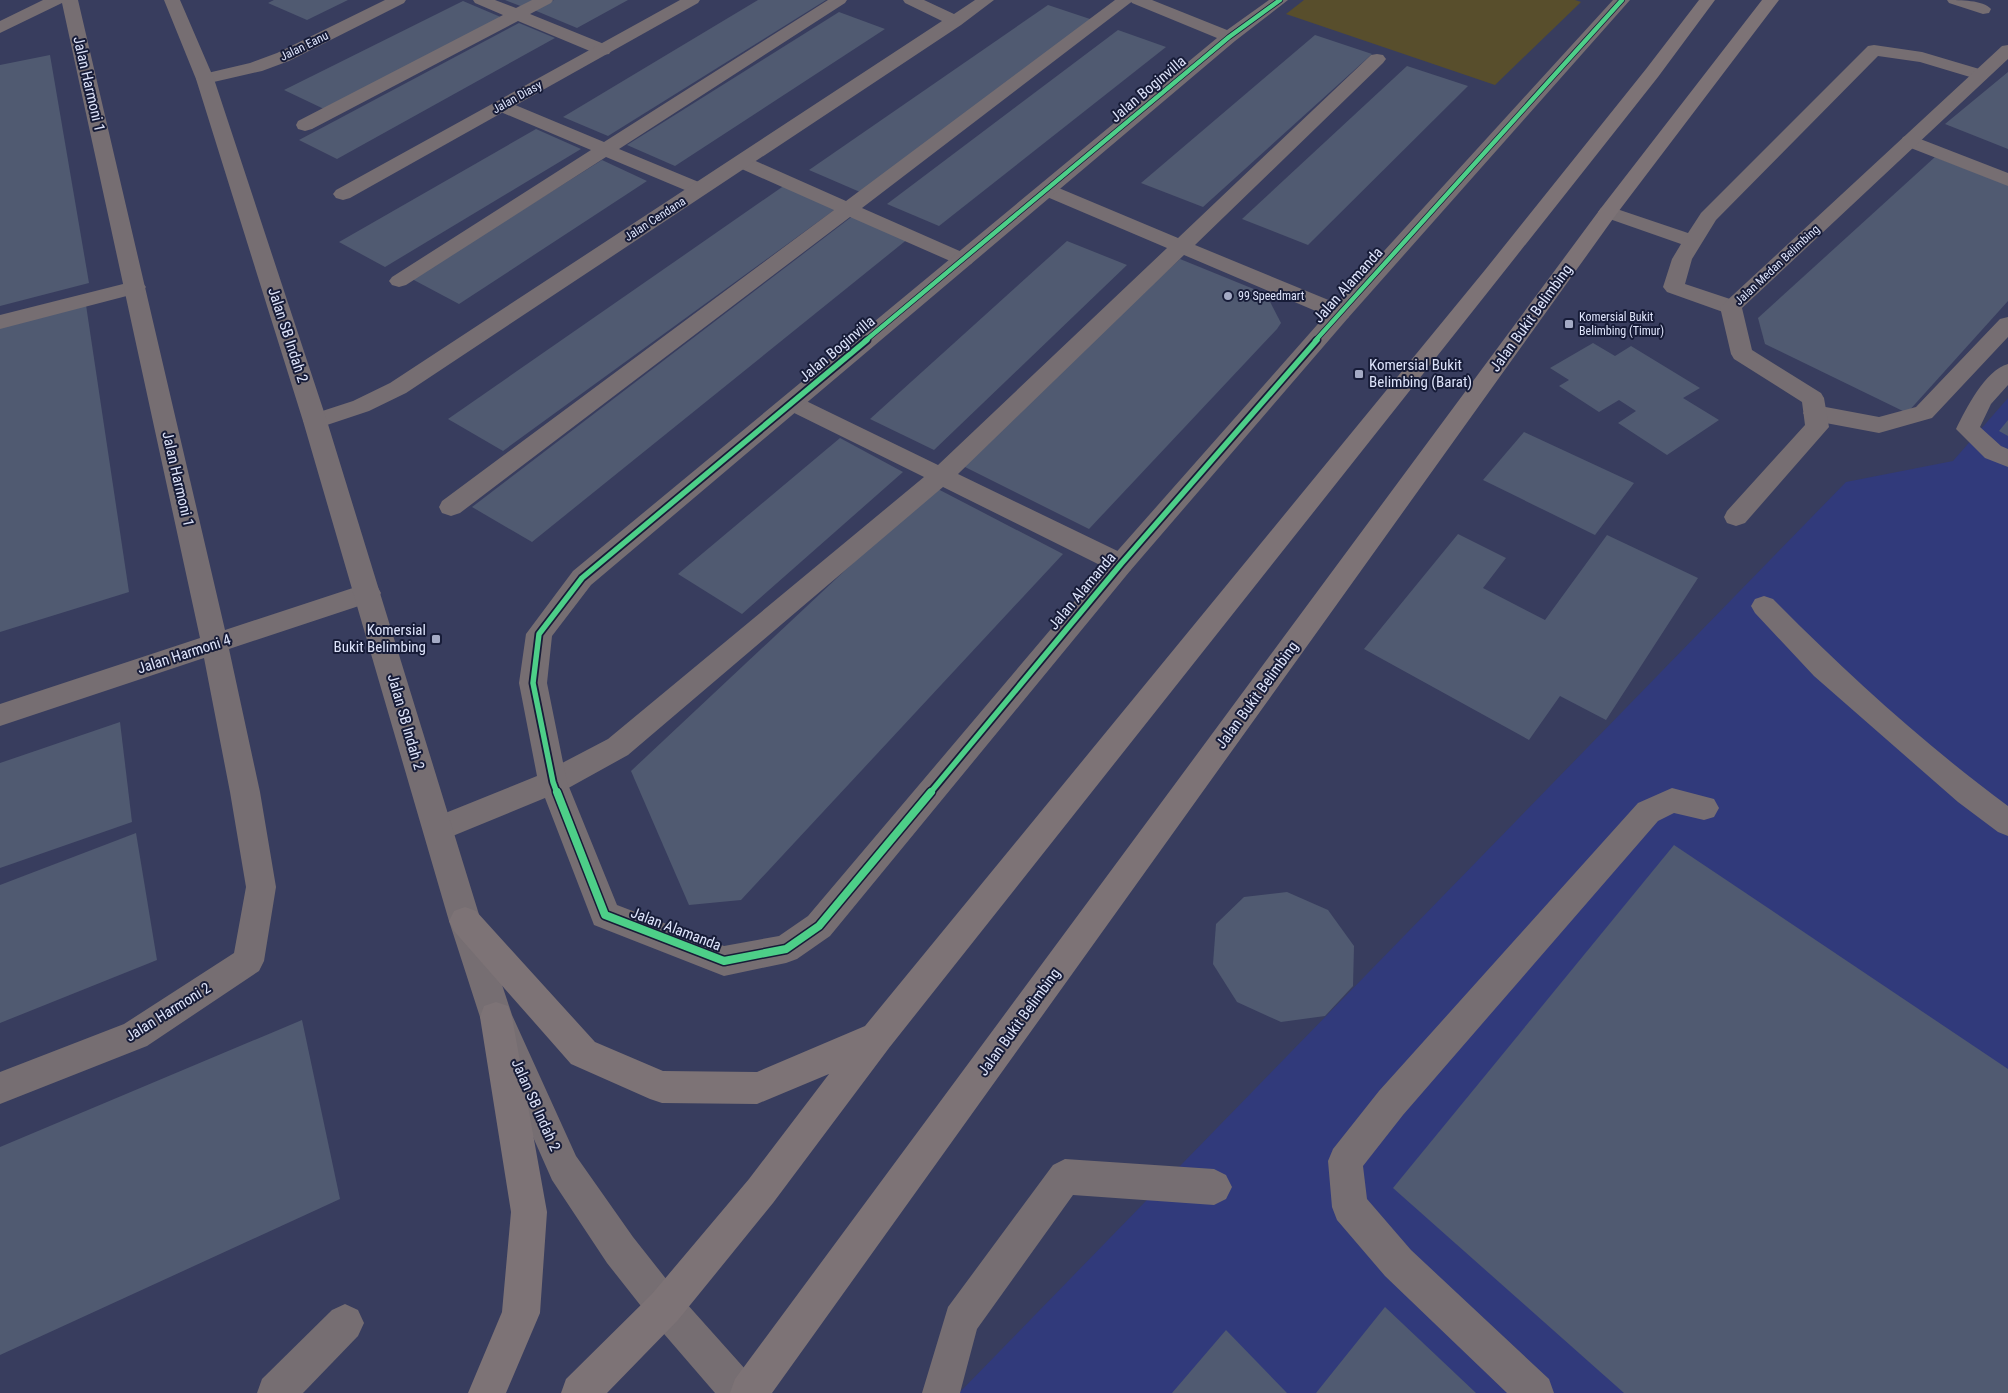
<svg xmlns="http://www.w3.org/2000/svg" width="2008" height="1393" font-family="'Roboto Condensed',sans-serif">
	<style>
		.built { fill: #313a7b }
		.green { fill: #584e2c }
		.building { fill: #505a71 }
		.lines { fill: none; stroke-linecap: round; stroke-linejoin: round }
		.service { fill: #766e72; fill-rule: evenodd }
		.minor { fill: #766e72; fill-rule: evenodd }
		.tertiary { fill: #766e72; fill-rule: evenodd }
		.secondary { fill: #7d7376; fill-rule: evenodd }
		.cycleway-far2-casing { stroke: #171c38; stroke-width: 6 }
		.cycleway-far1-casing { stroke: #171c38; stroke-width: 9 }
		.cycleway-casing { stroke: #171c38; stroke-width: 11 }
		.cycleway-far2 { stroke: #4dcf88; stroke-width: 4.5 }
		.cycleway-far1 { stroke: #4dcf88; stroke-width: 5.5 }
		.cycleway { stroke: #4dcf88; stroke-width: 8 }
		.poi-dot { fill: #a4aac4; stroke: #171c38; stroke-width: 2 }
		.labels { text-anchor: middle; dominant-baseline: central; stroke-width: 4; stroke-linejoin: round; paint-order: stroke }
		.far-street-label { font-size: 12px; fill: #dee4fb; stroke: #171c38 }
		.far-poi-label { font-size: 12px; fill: #dee4fb; stroke: #171c38; text-anchor: start }
		.street-label { font-size: 15px; fill: #dee4fb; stroke: #171c38 }
		.poi-label { font-size: 15px; fill: #dee4fb; stroke: #171c38; text-anchor: start }
	</style>
	<rect width="100%" height="100%" fill="#383d5e"/>
	<polygon class="built" points="2008,398 2008,1393 959,1393 1846,482 1953,461"/>
	<polygon class="green" points="1304,0 1575,0 1581,2 1495,85 1286,14"/>
	<g class="building">
		<polygon points="274,0 348,0 307,20 268,3"/>
		<polygon points="505,0 537,0 523,7"/>
		<polygon points="554,0 628,0 577,28 534,10"/>
		<polygon points="758,0 826,0 608,136 563,117"/>
		<polygon points="463,1 503,18 324,109 284,90"/>
		<polygon points="1048,5 1096,21 860,192 809,170"/>
		<polygon points="839,12 885,29 675,166 627,145"/>
		<polygon points="519,23 555,38 337,159 299,140"/>
		<polygon points="1118,30 1166,47 939,226 887,204"/>
		<polygon points="1315,35 1372,54 1203,207 1141,183"/>
		<polygon points="50,55 89,283 0,306 0,65"/>
		<polygon points="1407,66 1468,86 1308,245 1242,219"/>
		<polygon points="2008,72 2008,149 1945,124 1985,91"/>
		<polygon points="536,129 581,149 385,267 339,242"/>
		<polygon points="1935,157 2008,185 2008,301 1907,413 1765,344 1758,318"/>
		<polygon points="602,160 647,181 459,304 412,279"/>
		<polygon points="785,185 837,208 503,451 448,419"/>
		<polygon points="854,215 909,238 532,542 472,507"/>
		<polygon points="1067,241 1127,265 934,450 870,419"/>
		<polygon points="1180,259 1266,294 1281,323 1277,329 1089,529 959,464"/>
		<polygon points="86,305 129,592 0,632 0,327"/>
		<polygon points="1593,343 1615,356 1631,346 1700,388 1683,398 1719,420 1667,455 1618,423 1636,411 1619,400 1599,412 1559,386 1569,380 1550,368"/>
		<polygon points="2008,420 2008,436 1999,431"/>
		<polygon points="1524,432 1634,483 1595,535 1483,480"/>
		<polygon points="840,438 903,472 742,614 678,574"/>
		<polygon points="934,487 1063,554 741,900 689,905 631,771"/>
		<polygon points="1458,534 1506,558 1483,588 1545,620 1607,535 1698,578 1606,720 1560,696 1529,740 1364,649"/>
		<polygon points="120,722 132,822 0,868 0,763"/>
		<polygon points="136,833 157,960 0,1023 0,885"/>
		<polygon points="1674,845 2008,1069 2008,1393 1624,1393 1393,1188"/>
		<polygon points="1287,892 1328,910 1354,946 1353,986 1325,1016 1281,1022 1237,1002 1213,964 1216,924 1244,897"/>
		<polygon points="302,1020 340,1199 0,1355 0,1147"/>
		<polygon points="1385,1307 1476,1393 1316,1393"/>
		<polygon points="1226,1330 1287,1393 1172,1393"/>
	</g>
	<g class="lines">
		<g class="service">
			<polygon points="473,0 495,0 516,8 532,0 553,0 551,3 530,14 609,46 612,50 609,54 603,55 597,54 518,21 312,129 305,131 298,129 296,125 298,121 503,15 475,3"/>
			<polygon points="828,0 847,0 845,3 619,149 706,185 709,189 706,193 699,195 692,193 606,157 406,285 399,287 392,285 389,281 392,277 591,150 496,110 493,106 496,102 502,101 508,102 604,142"/>
			<polygon points="1115,0 1134,0 862,208 971,256 974,260 971,264 964,266 957,264 850,217 460,513 451,516 442,513 439,507 442,501 834,210 735,166 732,162 735,158 742,156 749,158 846,201"/>
			<path d="M1947 0C1960 0 1983 0 1991 9L1989 13 1983 14 1949 3Z"/>
			<polygon points="1874,45 1922,52 1986,71 1989,75 1986,79 1980,80 1920,62 1878,56 1716,220 1692,259 1685,284 1739,302 1742,307 1739,312 1731,314 1723,312 1667,292 1663,287 1672,259 1681,244 1601,216 1598,212 1601,208 1608,206 1688,233 1701,213 1868,46"/>
			<polygon points="1377,54 1383,55 1386,59 1383,63 1195,245 1348,308 1351,313 1348,318 1340,320 1332,318 1184,255 958,474 1130,557 1134,564 1130,571 1121,573 1112,571 943,487 628,755 563,791 553,794 543,791 539,782 543,773 608,739 924,477 784,408 781,403 784,398 792,395 800,398 938,465 1167,248 1040,194 1037,190 1040,186 1047,184 1054,186 1178,238 1371,55"/>
			<polygon points="1910,135 2008,173 2008,186 1903,145 1901,141 1903,137"/>
			<polygon points="135,281 142,282 146,287 142,292 0,329 0,315"/>
			<polygon points="2008,317 2008,337 1932,418 1879,433 1815,421 1807,418 1803,413 1807,408 1815,405 1879,417 1916,407 2000,319"/>
			<path d="M2008 364V385L1991 404 1980 427 2001 446 2008 449V467L1985 458 1956 429C1966 409 1985 370 2008 364Z"/>
			<path d="M1764 596 1773 599C1846 673 1924 744 2008 806V836L1998 832 1958 802 1814 676 1755 613 1751 606 1755 599Z"/>
			<polygon points="1672,788 1714,799 1719,808 1714,817 1704,820 1674,813 1658,821 1403,1115 1363,1166 1367,1199 1411,1250 1549,1379 1554,1393 1507,1393 1385,1276 1337,1220 1332,1207 1328,1161 1333,1149 1379,1091 1638,803"/>
			<polygon points="1065,1159 1214,1169 1226,1175 1232,1187 1226,1199 1214,1205 1073,1195 977,1329 960,1393 922,1393 948,1307 1053,1165"/>
			<polygon points="345,1304 358,1310 364,1323 358,1336 303,1393 257,1393 262,1379 332,1310"/>
		</g>
		<g class="minor">
			<polygon points="43,0 78,0 225,630 368,583 377,586 381,593 377,600 229,649 260,792 276,887 264,961 259,971 147,1046 0,1104 0,1072 124,1024 234,953 246,887 230,792 204,658 0,726 0,704 200,638 62,3 0,33 0,21"/>
			<polygon points="385,0 406,0 404,3 289,61 262,71 205,84 199,83 196,79 199,75 250,63 277,53"/>
			<polygon points="680,0 700,0 698,3 350,198 343,200 336,198 333,194 336,190"/>
			<polygon points="903,0 924,0 954,14 975,0 994,0 961,25 406,393 369,411 315,429 307,426 303,421 307,416 353,401 390,383 942,21 905,3"/>
			<polygon points="1130,0 1152,0 1227,30 1269,0 1288,0 1235,41 591,585 552,636 547,683 567,782 617,905 724,946 779,936 808,916 1112,557 1332,308 1613,0 1630,0 1348,318 1130,571 830,936 797,959 786,963 724,976 594,925 545,798 438,842 428,838 423,829 428,820 537,776 519,683 526,634 573,571 1217,38 1132,3"/>
			<polygon points="2008,45 2008,59 1742,308 1752,350 1821,393 1824,398 1829,427 1745,523 1736,526 1727,523 1724,517 1727,511 1805,425 1802,402 1734,359 1731,354 1720,307 2002,46"/>
		</g>
		<polygon class="tertiary" points="164,0 180,0 214,79 327,421 481,921 512,1015 576,1156 633,1237 678,1294 754,1379 759,1393 715,1393 652,1320 607,1263 552,1180 480,1017 449,921 303,421 196,79"/>
		<g class="secondary">
			<polygon points="1699,0 1715,0 1658,77 1499,278 889,1048 773,1203 678,1320 607,1393 561,1393 566,1379 652,1294 749,1179 829,1074 757,1104 662,1103 650,1099 571,1064 454,931 449,921 454,911 465,907 476,911 595,1042 663,1071 757,1072 865,1026 1485,270 1646,69"/>
			<polygon points="1762,0 1779,0 1615,216 772,1393 730,1393 735,1379 1601,208"/>
			<polygon points="496,1002 508,1006 512,1017 547,1212 540,1313 506,1393 468,1393 502,1312 511,1212 480,1017 484,1006"/>
		</g>
		<defs>
			<g id="cycleway-far2">
				<polyline points="865,341 1229,37 1280,0"/>
				<polyline points="1315,341 1622,0"/>
			</g>
			<g id="cycleway-far1">
				<polyline points="557,793 553,782 533,683 539,634 582,578 867,340"/>
				<polyline points="930,793 1121,564 1317,340"/>
			</g>
			<polyline id="cycleway" points="557,792 605,915 724,961 786,949 819,926 931,792"/>
		</defs>
		<use href="#cycleway-far2" class="cycleway-far2-casing"/>
		<use href="#cycleway-far1" class="cycleway-far1-casing"/>
		<use href="#cycleway" class="cycleway-casing"/>
		<use href="#cycleway-far2" class="cycleway-far2"/>
		<use href="#cycleway-far1" class="cycleway-far1"/>
		<use href="#cycleway" class="cycleway"/>
	</g>
	<g class="poi-dot">
		<circle cx="1228" cy="296" r="5"/>
		<rect x="1564" y="319" width="10" height="10" rx="2.5"/>
		<rect x="1354" y="369" width="10" height="10" rx="2.5"/>
		<rect x="431" y="634" width="10" height="10" rx="2.5"/>
	</g>
	<g class="labels">
		<g class="far-street-label">
			<text transform="translate(304 46) rotate(-26)">Jalan Eanu</text>
			<text transform="translate(517 97) rotate(-29)">Jalan Diasy</text>
			<text transform="translate(655 219) rotate(-33)">Jalan Cendana</text>
			<text transform="translate(1777 265) rotate(-43)">Jalan Medan Belimbing</text>
		</g>
		<g class="far-poi-label">
			<text x="1238" y="296">99 Speedmart</text>
			<text x="1579" y="317">Komersial Bukit<tspan x="1579" dy="14">Belimbing (Timur)</tspan></text>
		</g>
		<g class="street-label">
			<text transform="translate(89 84) rotate(77)">Jalan Harmoni 1</text>
			<text transform="translate(1148 89) rotate(-40)">Jalan Boginvilla</text>
			<text transform="translate(1348 285) rotate(-48)">Jalan Alamanda</text>
			<text transform="translate(1531 318) rotate(-54)">Jalan Bukit Belimbing</text>
			<text transform="translate(288 335) rotate(72)">Jalan SB Indah 2</text>
			<text transform="translate(837 349) rotate(-40)">Jalan Boginvilla</text>
			<text transform="translate(178 479) rotate(77)">Jalan Harmoni 1</text>
			<text transform="translate(1082 591) rotate(-50)">Jalan Alamanda</text>
			<text transform="translate(184 654) rotate(-18)">Jalan Harmoni 4</text>
			<text transform="translate(1257 695) rotate(-54)">Jalan Bukit Belimbing</text>
			<text transform="translate(406 722) rotate(74)">Jalan SB Indah 2</text>
			<text transform="translate(676 929) rotate(21)">Jalan Alamanda</text>
			<text transform="translate(168 1012) rotate(-32)">Jalan Harmoni 2</text>
			<text transform="translate(1019 1022) rotate(-54)">Jalan Bukit Belimbing</text>
			<text transform="translate(536 1105) rotate(66)">Jalan SB Indah 2</text>
		</g>
		<g class="poi-label">
			<text x="1369" y="365">Komersial Bukit<tspan x="1369" dy="17">Belimbing (Barat)</tspan></text>
			<text x="426" y="630" text-anchor="end">Komersial<tspan x="426" dy="17">Bukit Belimbing</tspan></text>
		</g>
	</g>
</svg>
